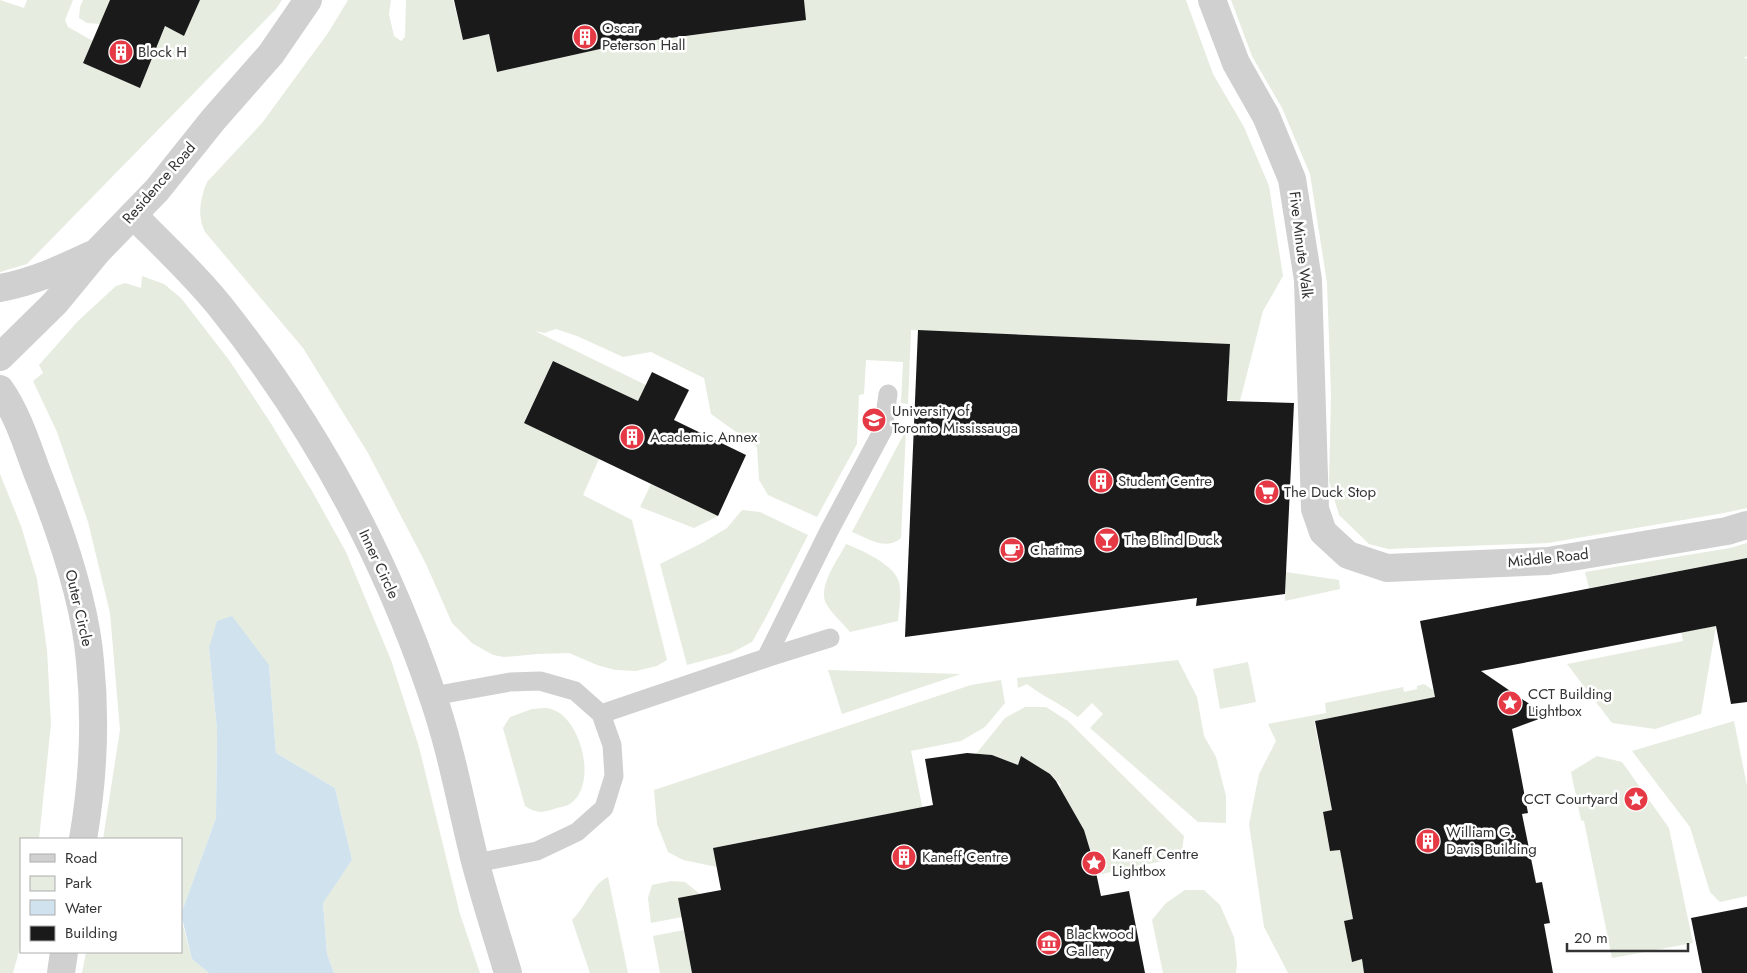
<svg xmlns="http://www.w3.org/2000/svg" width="1747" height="973" font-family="Jost,sans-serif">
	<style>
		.green { fill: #e6ecdf }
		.water { fill: #cfe2ee }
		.building { fill: #1a1a1a }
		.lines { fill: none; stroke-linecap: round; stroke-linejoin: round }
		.service { stroke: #d0d0d0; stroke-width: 19 }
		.pedestrian { stroke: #d0d0d0; stroke-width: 28 }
		.minor { stroke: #d0d0d0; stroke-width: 28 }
		.labels { text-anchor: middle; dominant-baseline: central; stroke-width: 5; stroke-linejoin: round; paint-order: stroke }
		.poi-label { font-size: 15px; fill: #333; stroke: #fff; text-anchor: start }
		.street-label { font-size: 15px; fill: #333; stroke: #fff }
	</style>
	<rect width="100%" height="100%" fill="#fff"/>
	<g class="green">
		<polygon points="0,0 24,8 27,0 73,0 65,20 68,27 93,41 83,63 139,87 165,26 184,36 200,0 282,0 276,9 27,264 0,272"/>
		<polygon points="83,0 125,0 101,24 87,23 79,18 80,7"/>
		<path d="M348 0H391L389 14 394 36 401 41 405 37 406 0H453L463 40 489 34 497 72 618 45 777 24 774 0H1186L1213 74 1244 127 1269 186 1283 276 1263 311 1240 401 1227 400 1230 344 911 330 908 404 901 403 903 362 866 360 864 394 859 395 857 444 817 517 768 495 759 480 757 447 711 414 704 378 651 352 623 357 577 336 556 329 544 333 535 331 646 385 638 401 553 361 524 422 599 459 583 495 632 520 667 660 657 666 636 671 615 670 597 665 569 653 538 654 504 657 493 655 472 643 452 623 426 564 368 453 303 348 205 232C197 215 200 199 207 182L262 123 328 33Z"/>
		<polygon points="1231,0 1747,0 1747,56 1744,58 1747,59 1747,508 1724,513 1548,543 1388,549 1369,544 1339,515 1329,481 1331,394 1327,283 1310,174 1282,108 1252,56"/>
		<polygon points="142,276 164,284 181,298 229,360 270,422 312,491 346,552 391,660 419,747 460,914 480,973 334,973 327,954 323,902 352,860 335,788 276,753 269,665 209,648 217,730 216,818 181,914 181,839 103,839 120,730 110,613 88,522 57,432 33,381 43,373 39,365 78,321 116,286 125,283 141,288"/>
		<path d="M906 430 901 538C886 551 869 539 852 532Z"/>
		<polygon points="0,474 21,526 37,579 47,650 51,724 39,839 21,839 21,944 13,973 0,973"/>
		<polygon points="651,484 718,516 694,528 640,507"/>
		<polygon points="742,510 760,512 808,535 765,619 752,642 731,653 687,665 660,564 702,543 727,528"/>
		<polygon points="1747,543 1747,558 1589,588 1585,572 1730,548"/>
		<path d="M846 544C861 550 894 564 899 582 902 594 899 609 898 621L850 632C843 623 833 615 827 605 816 588 838 560 846 544Z"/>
		<polygon points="1286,572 1339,580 1340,589 1285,601"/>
		<polygon points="1716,626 1701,714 1655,729 1612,723 1567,664 1683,641 1681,632"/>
		<path d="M1178 660 1197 697 1204 736 1216 757 1226 796V823L1198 822 1090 728 1103 714 1092 703 1078 717C1062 704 1043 697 1027 684L1018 688 1017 678Z"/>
		<polygon points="1248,662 1256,702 1220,709 1213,669"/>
		<polygon points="828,670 961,674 842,714"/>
		<polygon points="1001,680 1005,703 985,727 961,741 911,751 924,815 898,812 713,848 717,867 683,860 668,852 657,824 654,790 971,685"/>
		<polygon points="1424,684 1442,696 1314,721 1332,810 1323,813 1330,851 1340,850 1353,919 1344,921 1352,961 1362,959 1364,973 1288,973 1264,927 1249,824 1259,774 1276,741 1268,724 1326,713 1325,703 1403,687 1404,692 1417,689 1417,686"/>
		<path d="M1025 707H1046L1068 721 1184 836 1181 857 1097 875C1089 839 1081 818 1056 790L1061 785 1050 774 1020 759 1018 765 992 755 976 754 1005 718Z"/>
		<path d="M532 709C537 709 545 707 551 709 581 717 598 784 571 803 568 806 561 807 557 808 542 813 538 814 525 806L503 728 510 717Z"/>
		<polygon points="1734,721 1747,786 1747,896 1720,902 1710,892 1690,827 1632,751"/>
		<polygon points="1597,756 1622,762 1669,828 1693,943 1612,958 1584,821 1581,820 1571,772"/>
		<path d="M608 877 628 973H590L572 920C586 907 592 884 608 877Z"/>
		<polygon points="671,881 685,882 700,894 682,917 651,923 648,898 652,885"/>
		<polygon points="1185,890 1204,890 1220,905 1234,937 1237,963 1236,973 1163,973 1152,920 1166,903"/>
		<polygon points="181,918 192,959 209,973 82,973 86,952 181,952"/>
		<polygon points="684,930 693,973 660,973 653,936"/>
	</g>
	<polygon class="water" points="232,616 269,665 276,753 335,788 352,860 323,903 327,954 334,973 209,973 192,959 181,914 216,818 217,730 209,648 217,621"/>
	<g class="building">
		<polygon points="110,0 200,0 184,36 165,26 140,88 83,63"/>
		<polygon points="454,0 804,0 806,20 618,45 497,72 489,34 463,40"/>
		<polygon points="918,330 1230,344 1227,401 1294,403 1285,594 1196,606 1197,598 905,637"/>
		<polygon points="553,361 638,401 652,372 689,390 674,420 746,455 718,516 524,423"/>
		<polygon points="1747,558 1747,702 1731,704 1716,626 1481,671 1547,716 1512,729 1528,813 1522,814 1536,883 1542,882 1550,923 1544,924 1553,973 1364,973 1362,959 1352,962 1344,921 1353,919 1340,850 1330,851 1323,812 1332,810 1315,721 1435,697 1420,621"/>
		<polygon points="967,753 992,755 1018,765 1021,756 1050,774 1056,781 1084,830 1094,863 1101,896 1129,891 1145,973 692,973 678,898 721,890 713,848 933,805 925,759"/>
		<polygon points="1747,907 1747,973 1702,973 1691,918"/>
	</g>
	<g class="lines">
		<g class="service">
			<polyline points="766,658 830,638"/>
			<polyline points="433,696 510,682 540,681 575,691 601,714 612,745 614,776 604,808 577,832 537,851 476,863"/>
			<polyline points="601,714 766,658 829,531 883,430 888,394"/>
		</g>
		<polyline class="pedestrian" points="1212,0 1236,63 1266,116 1292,179 1308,280 1315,509 1323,532 1348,555 1387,568 1548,561 1727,531 1747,525"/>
		<g class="minor">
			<path d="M133 215C162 244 193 273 219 305 312 421 384 553 432 694 451 748 461 805 475 861 485 899 497 936 508 973"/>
			<path d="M0 288C33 282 61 269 91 255"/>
			<polyline points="0,357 55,303 97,252 157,190 213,120 271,54 308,0"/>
			<path d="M0 389C17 413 27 445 37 472 60 529 85 600 90 661 96 720 93 781 83 839"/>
			<polyline points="61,973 64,952"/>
		</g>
	</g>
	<defs>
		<symbol id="building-disc" viewBox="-11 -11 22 22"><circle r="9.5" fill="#e63946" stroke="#fff"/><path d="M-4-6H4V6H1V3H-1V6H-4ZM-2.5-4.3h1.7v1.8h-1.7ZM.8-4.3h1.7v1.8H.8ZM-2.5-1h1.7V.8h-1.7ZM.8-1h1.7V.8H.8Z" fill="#fff"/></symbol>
		<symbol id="university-disc" viewBox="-11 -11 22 22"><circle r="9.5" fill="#e63946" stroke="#fff"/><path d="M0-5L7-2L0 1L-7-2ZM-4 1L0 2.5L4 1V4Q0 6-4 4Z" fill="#fff"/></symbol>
		<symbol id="supermarket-disc" viewBox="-11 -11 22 22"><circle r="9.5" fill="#e63946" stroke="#fff"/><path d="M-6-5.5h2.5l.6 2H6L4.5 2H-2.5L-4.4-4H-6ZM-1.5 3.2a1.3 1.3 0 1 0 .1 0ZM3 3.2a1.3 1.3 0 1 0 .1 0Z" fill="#fff"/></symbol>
		<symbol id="bar-disc" viewBox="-11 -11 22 22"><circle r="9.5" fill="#e63946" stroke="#fff"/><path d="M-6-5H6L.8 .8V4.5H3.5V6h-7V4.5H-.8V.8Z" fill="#fff"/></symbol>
		<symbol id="cafe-disc" viewBox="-11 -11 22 22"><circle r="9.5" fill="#e63946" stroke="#fff"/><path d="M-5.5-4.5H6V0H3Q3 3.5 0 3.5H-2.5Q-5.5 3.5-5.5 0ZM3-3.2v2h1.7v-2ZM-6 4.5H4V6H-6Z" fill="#fff"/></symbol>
		<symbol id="sight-disc" viewBox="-11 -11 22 22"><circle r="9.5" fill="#e63946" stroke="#fff"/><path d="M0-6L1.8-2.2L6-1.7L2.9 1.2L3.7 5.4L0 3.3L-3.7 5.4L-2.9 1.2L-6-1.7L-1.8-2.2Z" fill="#fff"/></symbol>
		<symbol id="museum-disc" viewBox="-11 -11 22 22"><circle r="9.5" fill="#e63946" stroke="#fff"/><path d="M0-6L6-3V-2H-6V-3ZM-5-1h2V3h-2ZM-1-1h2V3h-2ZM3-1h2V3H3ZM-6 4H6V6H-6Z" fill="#fff"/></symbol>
	</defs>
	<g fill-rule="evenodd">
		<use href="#building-disc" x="571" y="23" width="28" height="28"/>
		<use href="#building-disc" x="107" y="38" width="28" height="28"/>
		<use href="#university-disc" x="860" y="406" width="28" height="28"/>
		<use href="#building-disc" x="618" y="423" width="28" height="28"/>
		<use href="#building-disc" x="1087" y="467" width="28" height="28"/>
		<use href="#supermarket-disc" x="1253" y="478" width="28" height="28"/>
		<use href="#bar-disc" x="1093" y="526" width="28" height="28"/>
		<use href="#cafe-disc" x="998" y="536" width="28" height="28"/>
		<use href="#sight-disc" x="1496" y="689" width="28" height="28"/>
		<use href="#sight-disc" x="1622" y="785" width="28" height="28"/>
		<use href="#building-disc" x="1414" y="827" width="28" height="28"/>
		<use href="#building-disc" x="890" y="843" width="28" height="28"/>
		<use href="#sight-disc" x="1080" y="849" width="28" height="28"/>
		<use href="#museum-disc" x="1035" y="929" width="28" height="28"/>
	</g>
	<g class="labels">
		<g class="poi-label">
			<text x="602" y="28">Oscar<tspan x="602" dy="17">Peterson Hall</tspan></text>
			<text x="138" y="52">Block H</text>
			<text x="892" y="411">University of<tspan x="892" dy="17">Toronto Mississauga</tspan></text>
			<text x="650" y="437">Academic Annex</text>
			<text x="1118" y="481">Student Centre</text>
			<text x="1284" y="492">The Duck Stop</text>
			<text x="1124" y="540">The Blind Duck</text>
			<text x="1030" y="550">Chatime</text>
			<text x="1528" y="694">CCT Building<tspan x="1528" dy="17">Lightbox</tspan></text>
			<text x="1618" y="799" text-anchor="end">CCT Courtyard</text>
			<text x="1446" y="832">William G.<tspan x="1446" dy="17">Davis Building</tspan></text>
			<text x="1112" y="854">Kaneff Centre<tspan x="1112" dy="17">Lightbox</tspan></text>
			<text x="922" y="857">Kaneff Centre</text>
			<text x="1066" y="934">Blackwood<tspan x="1066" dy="17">Gallery</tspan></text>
		</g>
		<g class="street-label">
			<text transform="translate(159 183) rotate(-49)">Residence Road</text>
			<text transform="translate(1301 245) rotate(83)">Five Minute Walk</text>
			<text transform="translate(1548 558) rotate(-6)">Middle Road</text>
			<text transform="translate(379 564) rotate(65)">Inner Circle</text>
			<text transform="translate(79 608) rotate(77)">Outer Circle</text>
		</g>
	</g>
	<rect x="20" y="838" width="162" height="115" fill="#ffffff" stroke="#adadad"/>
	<rect x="30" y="854" width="25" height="8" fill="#d0d0d0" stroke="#adadad"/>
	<text x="65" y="863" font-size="15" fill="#333333">Road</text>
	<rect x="30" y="876" width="25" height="15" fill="#e6ecdf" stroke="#adadad"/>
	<text x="65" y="888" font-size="15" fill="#333333">Park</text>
	<rect x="30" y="900" width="25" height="15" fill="#cfe2ee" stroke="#adadad"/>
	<text x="65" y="913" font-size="15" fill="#333333">Water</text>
	<rect x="30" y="926" width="25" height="15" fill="#1a1a1a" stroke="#adadad"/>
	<text x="65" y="938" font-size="15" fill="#333333">Building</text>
	<path d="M1567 943v8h121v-8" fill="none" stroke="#333333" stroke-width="2.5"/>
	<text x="1574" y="943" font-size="15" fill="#333333" stroke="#ffffff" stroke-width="4" paint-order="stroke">20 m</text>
</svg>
